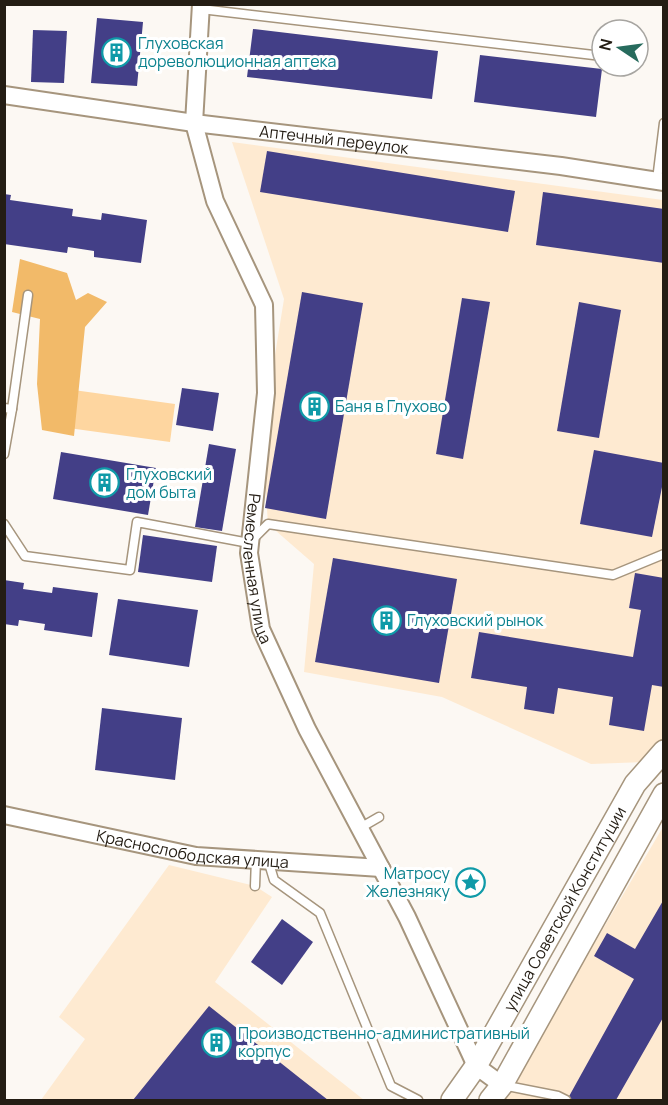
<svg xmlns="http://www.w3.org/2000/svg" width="668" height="1105" font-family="Manrope,sans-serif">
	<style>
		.built { fill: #feead1 }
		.green { fill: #fed6a0 }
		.forest { fill: #f2ba69 }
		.building { fill: #433f87 }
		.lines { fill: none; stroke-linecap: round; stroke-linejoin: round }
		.service-casing { stroke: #a6957d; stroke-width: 11 }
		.minor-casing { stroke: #a6957d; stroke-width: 20 }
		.tertiary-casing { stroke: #a6957d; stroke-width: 24 }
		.service { stroke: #fff; stroke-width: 8 }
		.minor { stroke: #fff; stroke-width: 16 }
		.tertiary { stroke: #fff; stroke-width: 21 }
		.labels { text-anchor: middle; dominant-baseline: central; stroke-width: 6; stroke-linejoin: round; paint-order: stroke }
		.culture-label { font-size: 16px; fill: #0d838f; stroke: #fff; text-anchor: start }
		.street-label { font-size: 16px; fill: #241d14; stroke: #fff }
	</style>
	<rect width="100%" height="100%" fill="#fcf8f3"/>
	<g class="built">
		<polygon points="232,142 663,200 664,737 645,762 591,764 442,697 304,672 314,564 268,524 262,436 284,299"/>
		<polygon points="663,827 663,1100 502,1100"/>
		<polygon points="169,865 255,886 272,897 215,982 364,1100 41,1100 85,1039 59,1017"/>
	</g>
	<polygon class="green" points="59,388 175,404 170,442 54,426"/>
	<polygon class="forest" points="20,259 67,273 76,300 88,293 107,302 85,327 74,436 42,430 37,384 40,319 12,312"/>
	<g class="building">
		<polygon points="97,18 143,22 137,86 91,83"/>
		<polygon points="253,29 438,51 432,99 247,77"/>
		<polygon points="33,30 67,31 64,83 31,82"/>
		<polygon points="480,55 602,69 596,117 474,102"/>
		<polygon points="267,151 515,191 508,232 260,192"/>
		<polygon points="543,192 664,209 664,263 536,245"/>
		<polygon points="4,194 11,195 10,200 73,209 72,216 101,220 102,213 147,220 141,263 94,257 94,251 68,247 67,253 4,244"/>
		<polygon points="302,292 363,303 326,519 265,508"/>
		<polygon points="462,298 490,302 463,459 436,454"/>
		<polygon points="579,302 621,310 599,438 557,431"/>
		<polygon points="182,388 219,393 213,431 176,425"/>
		<polygon points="209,444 236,449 222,531 195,527"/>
		<polygon points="594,450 664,463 664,477 652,537 580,524"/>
		<polygon points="61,452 156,468 148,515 53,499"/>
		<polygon points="143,535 217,546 212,582 138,572"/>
		<polygon points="333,558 457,579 439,683 315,662"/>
		<polygon points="635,573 664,578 664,687 652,685 644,731 609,725 613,697 558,688 554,714 524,709 527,687 471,678 479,632 633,657 641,610 629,608"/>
		<polygon points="4,580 24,583 23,589 52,593 53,587 98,593 92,637 44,630 45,624 19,620 18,626 4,624"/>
		<polygon points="118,599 198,610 189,667 109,655"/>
		<polygon points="102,708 182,718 175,780 95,770"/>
		<polygon points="664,899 664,1016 616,1100 567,1100 634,979 594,956 607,933 635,949"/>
		<polygon points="282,919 313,942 282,985 251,962"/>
		<polygon points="209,1006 301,1079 328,1100 133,1100"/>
	</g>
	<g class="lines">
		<defs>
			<g id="service">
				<polyline points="201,9 602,56"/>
				<polyline points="657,180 664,123"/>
				<polyline points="4,408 12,409 4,454"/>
				<polyline points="12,409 28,295"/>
				<polyline points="4,524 25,556 130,570 137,522 249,543 268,524 613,575 664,554"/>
				<polyline points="360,828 379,817"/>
				<polyline points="268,860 274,880 320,913 391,1086 418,1100"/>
				<polyline points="255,886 256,859"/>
				<polyline points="502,1085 558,1096 566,1100"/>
			</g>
			<g id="minor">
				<path id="s1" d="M201 4 194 123 215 201 264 305 266 393 249 553 261 629 307 729 407 917 476 1066 502 1085"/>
				<path id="s2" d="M4 95 194 123 561 166 664 182"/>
				<path id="s3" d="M4 815 196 856 381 868"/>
			</g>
			<g id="tertiary">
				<path id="s4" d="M452 1100 476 1066 635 784 664 751"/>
				<polyline points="490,1100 502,1085 664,794"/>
			</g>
		</defs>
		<use href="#service" class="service-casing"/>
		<use href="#minor" class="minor-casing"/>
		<use href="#tertiary" class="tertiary-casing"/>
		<use href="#service" class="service"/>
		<use href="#minor" class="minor"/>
		<use href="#tertiary" class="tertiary"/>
	</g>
	<defs>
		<symbol id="building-ring" viewBox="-11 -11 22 22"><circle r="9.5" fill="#fff" stroke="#0f9aa8" stroke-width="1.5"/><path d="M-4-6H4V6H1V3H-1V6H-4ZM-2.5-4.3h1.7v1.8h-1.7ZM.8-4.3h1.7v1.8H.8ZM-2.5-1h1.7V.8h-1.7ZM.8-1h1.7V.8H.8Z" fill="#0f9aa8"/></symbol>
		<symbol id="sight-ring" viewBox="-11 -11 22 22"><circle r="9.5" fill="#fff" stroke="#0f9aa8" stroke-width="1.5"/><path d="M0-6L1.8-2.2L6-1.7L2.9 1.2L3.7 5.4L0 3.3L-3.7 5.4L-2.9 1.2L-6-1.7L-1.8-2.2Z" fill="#0f9aa8"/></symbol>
	</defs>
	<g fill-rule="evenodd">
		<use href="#building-ring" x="100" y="36" width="33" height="33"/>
		<use href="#building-ring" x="298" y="390" width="33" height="33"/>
		<use href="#building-ring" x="88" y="466" width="33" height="33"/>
		<use href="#building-ring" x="370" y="604" width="33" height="33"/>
		<use href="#sight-ring" x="454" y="866" width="33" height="33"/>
		<use href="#building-ring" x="200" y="1026" width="33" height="33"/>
	</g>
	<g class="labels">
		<g class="culture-label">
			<text x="138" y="43">Глуховская<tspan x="138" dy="18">дореволюционная аптека</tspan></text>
			<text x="335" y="406">Баня в Глухово</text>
			<text x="126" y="474">Глуховский<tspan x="126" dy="18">дом быта</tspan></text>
			<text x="407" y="620">Глуховский рынок</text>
			<text x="450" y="873" text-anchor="end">Матросу<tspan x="450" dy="18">Железняку</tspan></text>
			<text x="238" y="1033">Производственно-административный<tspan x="238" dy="18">корпус</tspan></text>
		</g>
		<g class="street-label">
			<text stroke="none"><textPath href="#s2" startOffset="333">Аптечный переулок</textPath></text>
			<text stroke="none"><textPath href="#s1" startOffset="580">Ремесленная улица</textPath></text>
			<text stroke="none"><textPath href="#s3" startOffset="192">Краснослободская улица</textPath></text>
			<text stroke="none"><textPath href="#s4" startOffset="222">улица Советской Конституции</textPath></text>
		</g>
	</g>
	<rect width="668" height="1105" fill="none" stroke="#241d14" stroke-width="12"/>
	<g transform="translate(620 48) rotate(283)"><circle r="28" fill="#ffffff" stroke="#a7a5a1" stroke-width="1.5"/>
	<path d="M0-4.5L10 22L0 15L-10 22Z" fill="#276b5d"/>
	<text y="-9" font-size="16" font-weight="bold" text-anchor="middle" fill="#241d14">N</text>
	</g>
</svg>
